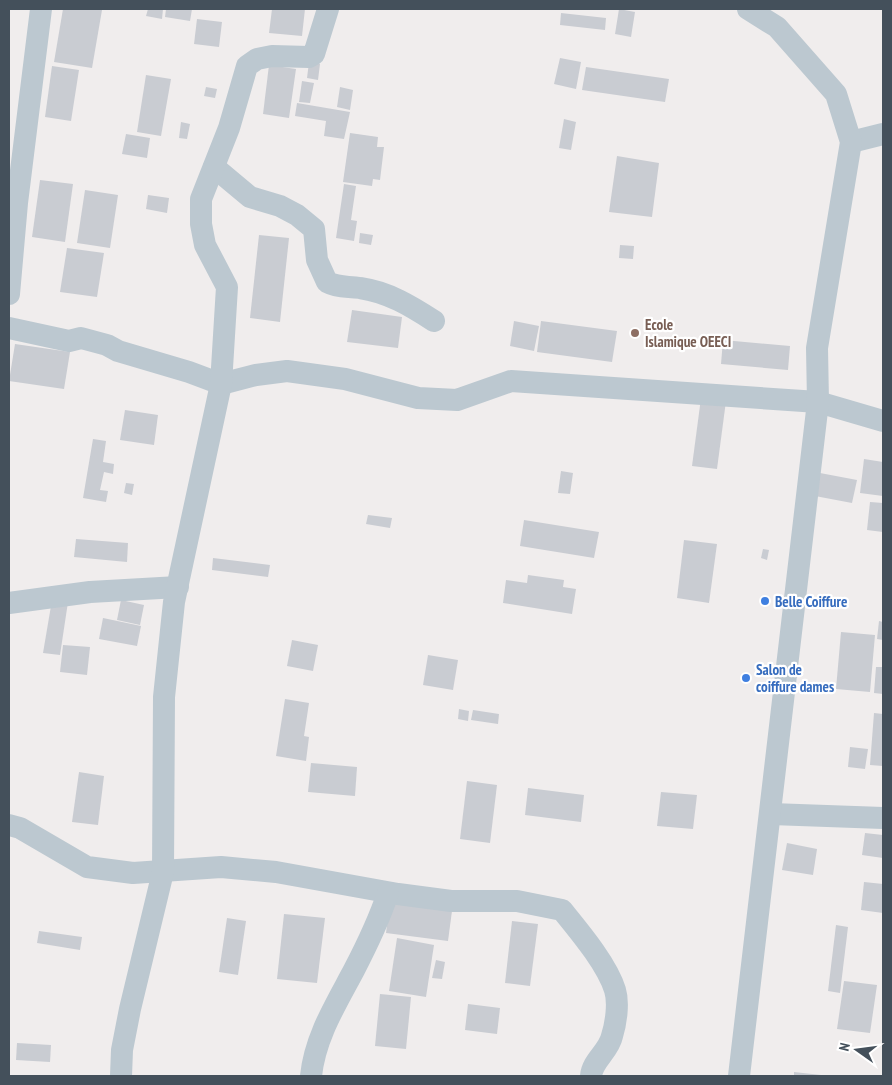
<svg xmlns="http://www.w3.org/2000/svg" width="892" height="1085" font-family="'PT Sans Narrow',sans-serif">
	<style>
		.building { fill: #c9ccd2 }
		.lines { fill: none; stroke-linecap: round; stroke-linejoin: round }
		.street { stroke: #bcc8d0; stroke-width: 22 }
		.education-dot { fill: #8d6e63; stroke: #fff; stroke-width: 2 }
		.shop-dot { fill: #3f7fe0; stroke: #fff; stroke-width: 2 }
		.labels { text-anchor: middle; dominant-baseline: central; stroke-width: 4.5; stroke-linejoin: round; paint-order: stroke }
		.education-label { font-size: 15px; font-weight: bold; fill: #785e54; stroke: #fff; text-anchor: start }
		.shop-label { font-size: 15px; font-weight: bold; fill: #366cbe; stroke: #fff; text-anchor: start }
	</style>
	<rect width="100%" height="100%" fill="#f0eded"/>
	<g class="building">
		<polygon points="63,9 102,10 92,68 54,62"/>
		<polygon points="148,9 163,9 162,19 146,16"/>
		<polygon points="166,9 192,9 190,21 165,17"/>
		<polygon points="272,9 305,9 302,36 269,33"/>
		<polygon points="619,9 635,12 631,37 615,34"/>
		<polygon points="561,13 606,18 605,30 560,25"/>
		<polygon points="197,19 222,22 219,47 194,44"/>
		<polygon points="560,58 581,62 576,89 554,84"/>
		<polygon points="309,62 320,64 318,80 307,78"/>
		<polygon points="269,65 296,69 289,118 263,114"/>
		<polygon points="52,66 79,70 71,121 45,117"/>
		<polygon points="586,67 669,79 665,102 582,90"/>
		<polygon points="146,75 171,79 161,136 137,132"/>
		<polygon points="302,81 314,83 310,103 299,102"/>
		<polygon points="206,87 217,89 215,98 204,96"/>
		<polygon points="340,87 353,90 350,110 337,107"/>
		<polygon points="297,103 350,112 344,139 324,136 326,121 295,116"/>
		<polygon points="564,119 576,122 571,150 559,148"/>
		<polygon points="181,122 190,124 187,139 179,138"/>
		<polygon points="350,133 378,137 377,147 384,147 380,180 373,179 372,186 343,182"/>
		<polygon points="126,134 150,138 147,158 122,154"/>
		<polygon points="617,156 659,163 652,217 609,212"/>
		<polygon points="40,180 73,184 65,242 32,237"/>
		<polygon points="344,184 356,186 351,220 357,221 354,241 336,238"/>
		<polygon points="85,190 118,195 110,248 77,243"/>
		<polygon points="148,195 169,198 167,213 146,209"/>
		<polygon points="360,233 373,235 371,245 359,243"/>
		<polygon points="259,235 289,238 280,322 250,318"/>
		<polygon points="620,245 634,246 633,259 619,258"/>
		<polygon points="67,248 104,253 97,297 60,292"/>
		<polygon points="352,310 402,317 398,348 347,342"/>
		<polygon points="514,321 539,326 534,351 510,346"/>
		<polygon points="541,321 617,331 612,362 537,352"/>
		<polygon points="723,340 790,346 788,370 721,364"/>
		<polygon points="15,344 70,352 64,389 9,381"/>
		<polygon points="701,398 726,401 717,469 692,466"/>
		<polygon points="125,410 158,415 154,445 120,440"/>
		<polygon points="93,439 106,441 103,462 114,464 113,474 104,472 100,490 108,491 106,502 83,498"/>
		<polygon points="864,459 883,462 883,496 860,493"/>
		<polygon points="561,471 573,473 570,494 558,493"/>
		<polygon points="820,473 857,480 852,503 815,496"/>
		<polygon points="126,483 134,484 132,495 124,493"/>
		<polygon points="870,502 883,503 883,532 867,530"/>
		<polygon points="368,515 392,518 390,528 366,524"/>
		<polygon points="524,520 599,532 594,558 520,546"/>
		<polygon points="76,539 128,543 127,562 74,557"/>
		<polygon points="684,540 717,544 709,603 677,598"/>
		<polygon points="763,549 769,550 767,560 761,558"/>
		<polygon points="213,558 270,565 268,577 212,570"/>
		<polygon points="528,575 564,580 563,587 576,589 572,614 503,603 506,580 527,583"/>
		<polygon points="52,600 68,602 60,655 43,653"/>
		<polygon points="121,600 144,605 140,625 117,620"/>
		<polygon points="103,618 141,626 137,646 99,639"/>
		<polygon points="879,621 883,622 883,640 877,639"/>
		<polygon points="841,632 875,635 870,692 836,689"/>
		<polygon points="292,640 318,645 313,671 287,666"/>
		<polygon points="63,645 90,647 87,675 60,672"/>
		<polygon points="428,655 458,660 453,690 423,685"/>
		<polygon points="876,667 883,667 883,694 874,693"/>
		<polygon points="285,699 309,703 304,736 309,737 306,761 276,756"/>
		<polygon points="459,709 469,711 468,721 458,719"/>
		<polygon points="473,710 499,714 498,724 471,720"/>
		<polygon points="874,713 883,714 883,766 870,765"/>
		<polygon points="850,747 868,749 865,769 848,767"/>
		<polygon points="311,763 357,767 355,796 308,792"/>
		<polygon points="79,772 104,776 98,825 72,822"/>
		<polygon points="467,781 497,785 490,843 460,839"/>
		<polygon points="528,788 584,795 581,822 525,815"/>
		<polygon points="661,792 697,795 693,829 657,826"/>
		<polygon points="865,833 883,835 883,858 862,855"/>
		<polygon points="787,843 817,849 813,875 782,870"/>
		<polygon points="864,882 883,884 883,913 861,910"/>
		<polygon points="390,902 452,911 448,941 386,933"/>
		<polygon points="284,914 325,918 317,983 277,979"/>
		<polygon points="227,918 246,921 238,975 219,972"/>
		<polygon points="512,921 538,924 530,986 505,983"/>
		<polygon points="836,925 848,927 840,993 828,991"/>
		<polygon points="39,931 82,937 80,950 37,943"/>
		<polygon points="397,938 434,945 426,997 389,991"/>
		<polygon points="436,960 445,962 442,979 432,978"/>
		<polygon points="844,981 877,985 870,1033 837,1029"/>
		<polygon points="380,994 411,997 406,1049 375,1046"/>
		<polygon points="468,1004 500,1008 497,1034 465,1030"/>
		<polygon points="17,1043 51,1045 50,1062 16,1060"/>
		<polygon points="794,1072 821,1075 821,1076 794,1076"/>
	</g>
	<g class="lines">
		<g class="street">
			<polyline points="851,142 883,134"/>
			<path d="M214 167 250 197 280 206 297 215 314 229 317 260 327 282C338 288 348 286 360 288 388 292 411 306 434 321"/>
			<polyline points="9,294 17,203 41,9"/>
			<polyline points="9,328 69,341 81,338 107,345 118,351 189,372 221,384 256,375 287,371 345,379 418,398 457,400 511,381 818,402 883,421"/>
			<polyline points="9,603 90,592 178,587"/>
			<polyline points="771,814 883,818"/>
			<path d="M9 825 20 828 87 867 133 873 221 867 276 872 398 894 451 901H517L562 910C579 931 607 964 615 990 619 1003 616 1023 612 1036 609 1051 592 1061 591 1076"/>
			<polyline points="121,1076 122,1050 130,1009 163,872 164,697 174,602 221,384 227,287 205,245 201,224 201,199 229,128 247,66 257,59 272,56 309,57 314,54 328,9"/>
			<path d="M311 1076C315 1037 336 1004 354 970 367 945 379 920 388 893"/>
			<polyline points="739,1076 818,402 817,348 851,142 836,94 777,27 748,9"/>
		</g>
	</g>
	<circle class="education-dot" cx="635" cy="333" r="5"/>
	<g class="shop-dot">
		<circle cx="765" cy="601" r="5"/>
		<circle cx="746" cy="678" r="5"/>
	</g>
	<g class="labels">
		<g class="education-label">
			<text x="645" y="324">Ecole<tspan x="645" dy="17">Islamique OEECI</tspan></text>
		</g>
		<g class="shop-label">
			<text x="775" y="601">Belle Coiffure</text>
			<text x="756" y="669">Salon de<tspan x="756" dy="17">coiffure dames</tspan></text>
		</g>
	</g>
	<rect width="892" height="1085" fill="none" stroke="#44505b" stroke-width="20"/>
	<g transform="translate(857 1050) rotate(284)" stroke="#ffffff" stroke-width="4" paint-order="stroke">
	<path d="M0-4L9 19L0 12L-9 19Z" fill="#44505b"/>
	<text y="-8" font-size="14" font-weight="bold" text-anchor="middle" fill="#44505b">N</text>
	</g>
</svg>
